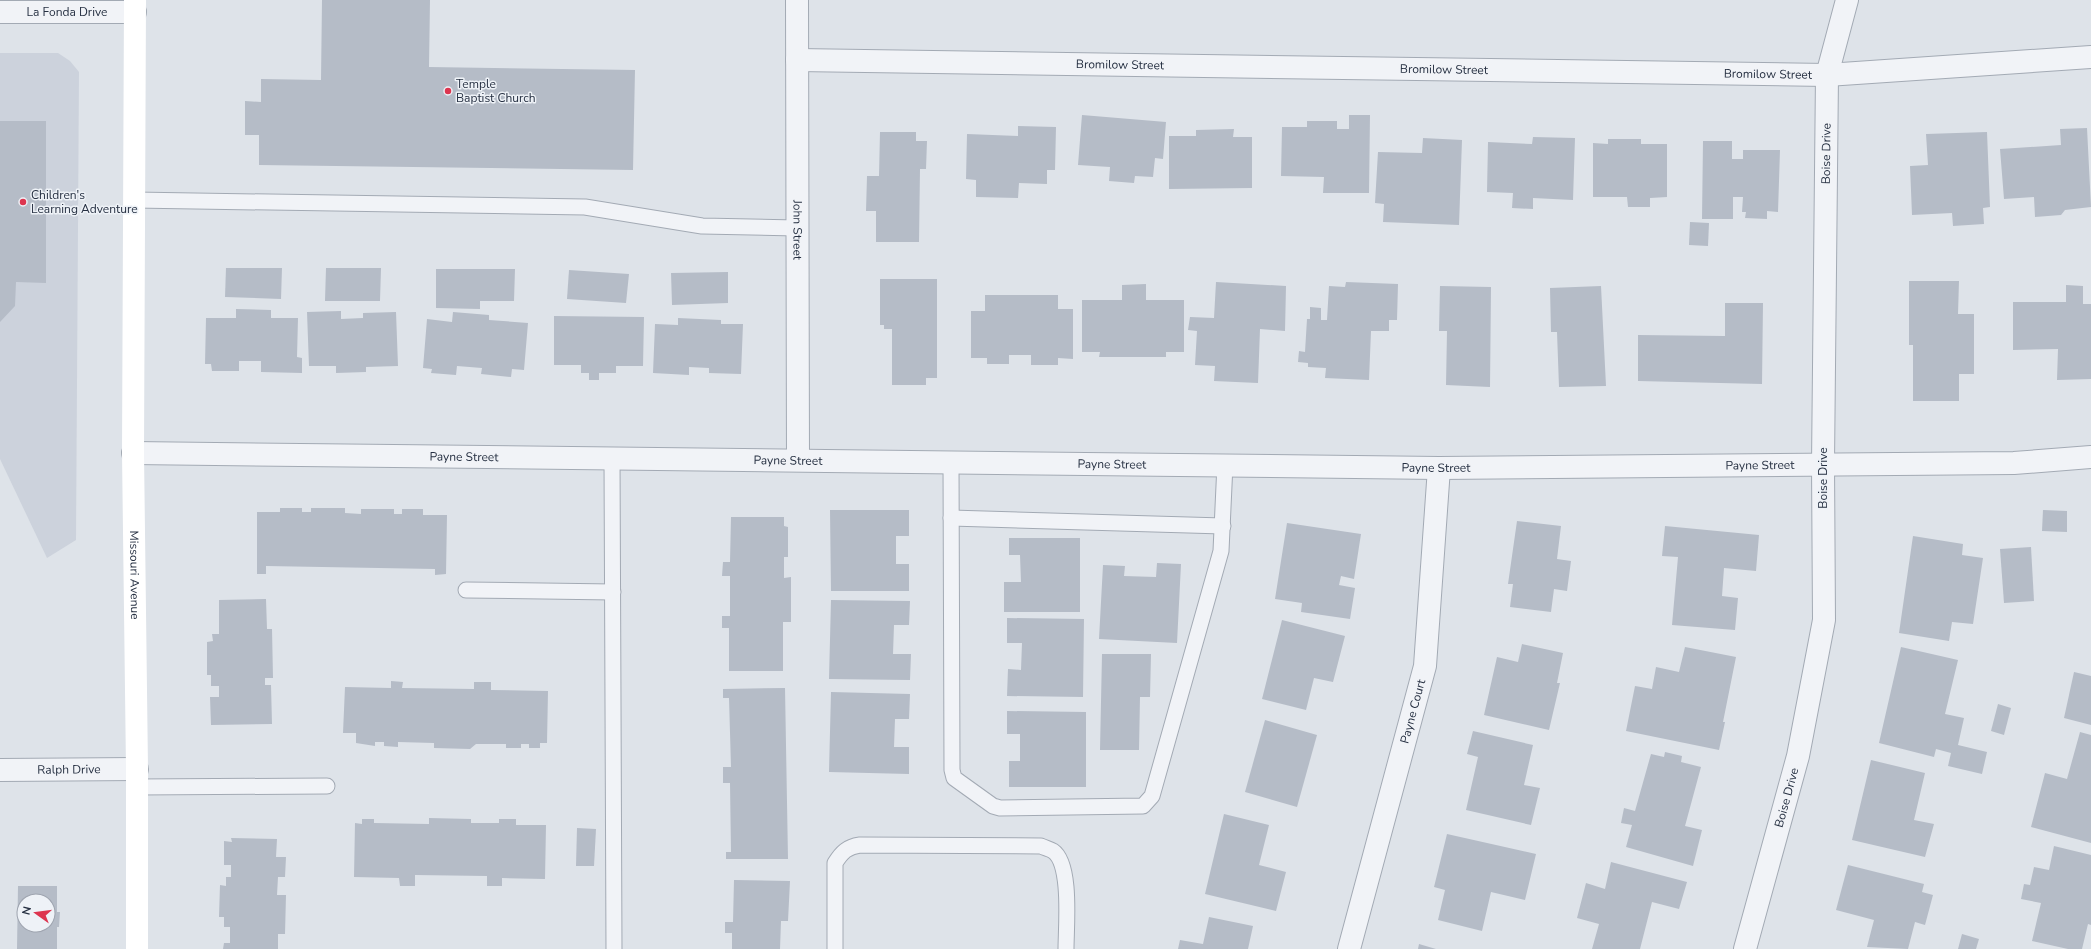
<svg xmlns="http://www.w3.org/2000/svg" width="2091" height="949" font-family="'Nunito Sans',sans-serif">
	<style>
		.built { fill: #ccd2dc }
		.building { fill: #b5bcc7; fill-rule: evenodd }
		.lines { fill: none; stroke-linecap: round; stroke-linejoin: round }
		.service-casing { stroke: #a3aab4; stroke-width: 17 }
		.minor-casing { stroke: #a3aab4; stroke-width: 24 }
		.service { stroke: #f1f3f7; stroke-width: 15 }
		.minor { stroke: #f1f3f7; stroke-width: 22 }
		.secondary { stroke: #fff; stroke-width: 22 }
		.poi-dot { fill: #dd354f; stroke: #eef2f7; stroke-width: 1.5 }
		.labels { text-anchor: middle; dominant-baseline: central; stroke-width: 3; stroke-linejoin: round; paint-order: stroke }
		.street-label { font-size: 12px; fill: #263042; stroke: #eef2f7 }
		.poi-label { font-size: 12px; fill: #263042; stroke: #eef2f7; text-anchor: start }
	</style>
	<rect width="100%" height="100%" fill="#dee3e9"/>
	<polygon class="built" points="0,53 58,53 70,61 79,72 76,540 47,558 0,459"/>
	<g class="building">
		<polygon points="322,0 430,0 429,67 635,70 633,170 259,165 259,135 245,135 245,101 261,102 261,79 321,80"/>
		<polygon points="1082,115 1166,122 1163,159 1155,158 1153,177 1135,176 1134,183 1109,181 1110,167 1078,165"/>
		<polygon points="1349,115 1370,115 1369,193 1323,193 1324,177 1281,176 1282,127 1307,127 1307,121 1337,121 1337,129 1349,129"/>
		<polygon points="0,121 46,121 46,283 16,282 15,306 0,322"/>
		<polygon points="1018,126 1056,127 1055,170 1047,170 1047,184 1019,183 1018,198 976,197 976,180 966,179 967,134 1018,136"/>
		<polygon points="2087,128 2091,207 2065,210 2061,215 2035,217 2034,197 2004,199 2000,149 2061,145 2060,129"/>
		<polygon points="1234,129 1233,137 1252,137 1252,188 1169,189 1169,136 1196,136 1196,130"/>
		<polygon points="880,132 916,132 916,141 927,141 926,169 920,169 919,242 876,242 876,211 866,211 867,176 879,176"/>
		<polygon points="1987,132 1990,207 1983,208 1984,224 1953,226 1952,213 1912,215 1910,166 1928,165 1926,134"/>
		<polygon points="1533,137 1575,138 1573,200 1533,198 1533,209 1512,208 1513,193 1487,192 1488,142 1532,144"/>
		<polygon points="1423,138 1462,140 1459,225 1383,222 1384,204 1375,203 1378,152 1422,153"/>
		<polygon points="1608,139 1641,139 1641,144 1667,144 1667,197 1650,198 1650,207 1628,207 1627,197 1593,197 1593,143 1608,144"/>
		<polygon points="1703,141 1732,141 1732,159 1743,159 1743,150 1780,150 1778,212 1767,211 1767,219 1745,218 1746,212 1742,212 1743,197 1733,197 1733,219 1702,219"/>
		<polygon points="1690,222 1709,223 1708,246 1689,245"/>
		<polygon points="226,268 282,268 281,299 225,297"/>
		<polygon points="326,268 381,268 380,301 325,301"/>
		<polygon points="436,269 515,269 514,301 480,301 480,309 436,308"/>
		<polygon points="569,270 629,274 626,303 567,299"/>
		<polygon points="728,272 728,303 672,305 671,273"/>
		<polygon points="880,279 937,279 937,378 926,378 926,385 892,385 892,329 884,329 884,325 880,325"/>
		<polygon points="1909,281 1959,281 1958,314 1974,314 1974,374 1959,374 1959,401 1913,401 1913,345 1909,345"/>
		<polygon points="1216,282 1286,286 1285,331 1260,329 1258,383 1214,381 1215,366 1195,365 1197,331 1188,330 1190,317 1214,318"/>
		<polygon points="1346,282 1398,284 1397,320 1389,320 1389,331 1371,331 1369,380 1325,378 1326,368 1308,367 1308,363 1298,362 1299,351 1305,352 1307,319 1310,319 1310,307 1321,308 1321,320 1327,320 1329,286 1345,287"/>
		<polygon points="1146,284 1146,300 1184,300 1184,352 1166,352 1166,357 1099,357 1100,352 1082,352 1082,300 1122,300 1122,285"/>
		<polygon points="2066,285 2083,286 2083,304 2091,304 2091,379 2057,380 2058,349 2013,350 2013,302 2066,302"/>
		<polygon points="1440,286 1491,287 1490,387 1446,385 1447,331 1439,331"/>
		<polygon points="1601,286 1606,386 1559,387 1557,332 1551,332 1550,288"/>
		<polygon points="985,295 1058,295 1058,309 1073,309 1073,359 1058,358 1058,365 1031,365 1031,355 1009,355 1009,364 987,364 987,358 971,358 971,311 985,311"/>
		<polygon points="1725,303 1763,303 1762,384 1638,381 1638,335 1725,336"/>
		<polygon points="236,309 271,310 271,318 298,318 297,357 302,358 302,373 261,372 261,361 239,361 239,371 212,371 211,364 205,364 206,318 236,318"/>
		<polygon points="341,311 341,319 363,318 363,313 396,312 398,366 366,367 366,372 336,373 336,366 309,366 307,312"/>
		<polygon points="453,312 489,315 489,320 528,323 524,370 512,369 511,377 481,374 482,368 457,366 456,375 431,373 432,369 423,368 427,319 452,322"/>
		<polygon points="554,316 644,317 643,366 616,366 616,373 599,373 599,380 589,380 589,373 581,373 581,365 554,365"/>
		<polygon points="678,318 721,320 721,324 743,324 741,374 709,373 709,368 689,367 689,375 653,373 655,324 678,325"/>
		<polygon points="280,508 302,508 302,512 311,512 311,508 345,508 345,513 361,514 361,509 394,509 394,514 402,514 402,509 423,509 423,515 447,515 446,574 435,575 435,569 266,566 266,574 257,574 257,512 280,512"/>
		<polygon points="830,510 909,510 909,536 896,536 896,564 909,564 909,591 831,591"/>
		<polygon points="2043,510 2067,511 2067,532 2042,531"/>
		<polygon points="731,517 784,517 784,526 788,527 788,557 784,557 784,578 791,577 791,622 783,622 783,671 729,671 729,628 722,628 722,616 730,616 730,576 722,576 723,562 730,562"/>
		<polygon points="1517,521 1561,526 1557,559 1571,561 1567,591 1554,589 1551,612 1510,607 1513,584 1508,584"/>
		<polygon points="1287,523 1361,534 1354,579 1341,576 1339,585 1355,588 1350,619 1301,612 1302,603 1275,599"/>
		<polygon points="1665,526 1759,535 1756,571 1724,568 1722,596 1738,598 1735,630 1672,625 1678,557 1662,556"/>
		<polygon points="1913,536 1963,544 1962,555 1983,558 1973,624 1952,622 1949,641 1899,633"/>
		<polygon points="1009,538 1080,538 1080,612 1004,612 1004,582 1021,582 1020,555 1009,555"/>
		<polygon points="2031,547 2034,601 2004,603 2000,549"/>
		<polygon points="1157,563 1181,564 1177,643 1099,639 1103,565 1125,566 1124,576 1156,577"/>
		<polygon points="266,599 267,629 272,629 273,678 265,678 265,685 271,685 272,724 211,725 210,697 219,697 219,686 211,686 211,675 207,675 207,642 213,641 212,634 219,634 219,600"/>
		<polygon points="831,600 910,601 909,625 894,625 893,654 911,654 910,680 829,679"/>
		<polygon points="1007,618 1084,619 1083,697 1007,696 1008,669 1021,670 1022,643 1007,643"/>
		<polygon points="1282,620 1345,636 1333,682 1314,678 1306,710 1262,699"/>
		<polygon points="1522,644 1563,653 1557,683 1560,683 1549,730 1484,715 1497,657 1518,662"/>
		<polygon points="1685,647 1736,657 1723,722 1725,722 1719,750 1626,731 1635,686 1652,689 1656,667 1679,672"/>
		<polygon points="1901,647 1958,660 1945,714 1964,718 1958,745 1987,752 1982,774 1948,766 1951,753 1936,749 1934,757 1879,743"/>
		<polygon points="1102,654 1151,654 1150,697 1140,697 1139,750 1100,750"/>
		<polygon points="2074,672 2091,676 2091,725 2064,718"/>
		<polygon points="391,681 403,682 402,688 474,689 474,682 491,682 491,690 548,691 547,743 540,743 540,748 529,748 529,744 521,744 521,748 506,748 506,744 476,744 470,749 434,748 434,743 398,742 398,747 384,746 384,742 375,742 375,746 356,743 356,733 343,733 345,687 391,688"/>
		<polygon points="785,688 788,859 726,859 726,852 731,852 730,783 723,783 723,767 731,767 729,698 723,698 723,689"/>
		<polygon points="831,692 910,694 909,719 895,719 894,747 909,747 909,774 829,772"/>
		<polygon points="1998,704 2011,708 2004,735 1991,731"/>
		<polygon points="1007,711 1086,712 1086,787 1009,787 1009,761 1020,761 1020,734 1007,734"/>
		<polygon points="1265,720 1317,735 1297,807 1245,792"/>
		<polygon points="1473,731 1533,745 1524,785 1540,788 1531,825 1466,810 1478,757 1467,754"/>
		<polygon points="2080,732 2091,735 2091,843 2031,827 2045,773 2067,779"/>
		<polygon points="1665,752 1682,756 1681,762 1701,767 1685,826 1702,830 1693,866 1626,847 1632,825 1621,823 1624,808 1635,811 1651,754 1664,757"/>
		<polygon points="1871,760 1925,773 1914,820 1934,824 1925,857 1852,840"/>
		<polygon points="1224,814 1269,825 1259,865 1286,872 1276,911 1205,894"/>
		<polygon points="429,818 471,819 471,823 499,823 499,819 516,819 516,825 546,825 545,879 502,878 502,886 487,886 487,876 415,875 415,886 400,886 399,878 354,877 355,823 362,824 362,819 374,819 374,823 429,824"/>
		<polygon points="577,828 596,829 594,866 576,866"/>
		<polygon points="1447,834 1536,854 1525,900 1491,892 1482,931 1438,920 1445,890 1434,887"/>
		<polygon points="231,838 277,839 276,857 286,857 285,877 278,877 277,895 286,895 285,934 278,934 278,949 223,949 224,943 230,943 230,927 224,927 224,917 219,917 220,885 226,886 226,877 231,877 231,865 224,865 224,841 232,842"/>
		<polygon points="2054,846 2091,855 2091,925 2088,924 2082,949 2068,949 2032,941 2041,903 2021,899 2024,884 2030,885 2034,867 2049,870"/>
		<polygon points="1611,862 1687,882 1679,909 1652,902 1640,949 1592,949 1599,924 1577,918 1586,883 1605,889"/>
		<polygon points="1848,865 1924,884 1922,892 1933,895 1925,925 1915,922 1908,949 1867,947 1874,920 1836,910"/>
		<polygon points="734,880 790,881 788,921 781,921 780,949 732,949 732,933 725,933 725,922 733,922"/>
		<path d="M18 886H57V912H60L59 927H57V949H17ZM24 901H48V925H24Z"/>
		<polygon points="1209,917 1253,926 1248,949 1178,949 1180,940 1203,944"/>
		<polygon points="1962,934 1979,939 1976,949 1958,949"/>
		<polygon points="1419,944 1436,949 1418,949"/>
	</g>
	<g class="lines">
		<defs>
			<g id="service">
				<polyline points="134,200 585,207 702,226 797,228"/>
				<polyline points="612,457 614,949"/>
				<polyline points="951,461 952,770 954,778 993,806 1000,808 1143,806 1152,796 1221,551 1225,464"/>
				<polyline points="951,518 1223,526"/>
				<polyline points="466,590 613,592"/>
				<polyline points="137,787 327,786"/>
				<path d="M835 949V863C842 852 847 847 860 845L1041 846C1045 848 1050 849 1053 851 1072 864 1066 927 1066 949"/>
			</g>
			<g id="minor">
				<path id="s1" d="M797 0 798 459"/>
				<path id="s2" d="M0 12H135"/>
				<path id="s3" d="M797 60 1827 75 2091 57"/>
				<path id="s4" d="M133 453 1439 468 2014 463 2091 457"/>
				<path id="s5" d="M0 770 137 769"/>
				<path id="s6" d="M1349 949 1425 666 1439 468"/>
				<path id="s7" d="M1745 949 1798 756 1824 620 1823 464 1827 75 1847 0"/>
			</g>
		</defs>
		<use href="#service" class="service-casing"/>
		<use href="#minor" class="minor-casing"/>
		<use href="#service" class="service"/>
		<use href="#minor" class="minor"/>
		<path class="secondary" id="s8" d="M135 0 133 453 137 769V949"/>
	</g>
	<g class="poi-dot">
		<circle cx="448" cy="91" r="4"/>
		<circle cx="23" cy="202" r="4"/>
	</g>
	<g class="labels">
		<g class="street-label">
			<text stroke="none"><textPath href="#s2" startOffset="67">La Fonda Drive</textPath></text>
			<text stroke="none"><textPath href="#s3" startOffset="323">Bromilow Street</textPath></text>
			<text stroke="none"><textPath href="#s3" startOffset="647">Bromilow Street</textPath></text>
			<text stroke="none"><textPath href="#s3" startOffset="971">Bromilow Street</textPath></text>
			<text stroke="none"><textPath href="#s7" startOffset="805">Boise Drive</textPath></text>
			<text stroke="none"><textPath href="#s1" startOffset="230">John Street</textPath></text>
			<text stroke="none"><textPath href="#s4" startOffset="331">Payne Street</textPath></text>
			<text stroke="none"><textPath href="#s4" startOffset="655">Payne Street</textPath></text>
			<text stroke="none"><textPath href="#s4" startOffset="979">Payne Street</textPath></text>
			<text stroke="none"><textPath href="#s4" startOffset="1627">Payne Street</textPath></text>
			<text stroke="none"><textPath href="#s4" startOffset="1303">Payne Street</textPath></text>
			<text transform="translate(1823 478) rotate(-90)">Boise Drive</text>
			<text stroke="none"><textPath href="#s8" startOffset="575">Missouri Avenue</textPath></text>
			<text stroke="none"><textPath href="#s6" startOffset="246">Payne Court</textPath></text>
			<text stroke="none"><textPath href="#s5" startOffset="69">Ralph Drive</textPath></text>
			<text stroke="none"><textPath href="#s7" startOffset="157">Boise Drive</textPath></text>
		</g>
		<g class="poi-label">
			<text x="456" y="84">Temple<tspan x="456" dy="14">Baptist Church</tspan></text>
			<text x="31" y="195">Children's<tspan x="31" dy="14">Learning Adventure</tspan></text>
		</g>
	</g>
	<g transform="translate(36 913) rotate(284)"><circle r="19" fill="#eef2f7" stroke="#9ea4af"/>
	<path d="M0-3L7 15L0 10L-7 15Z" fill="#dd354f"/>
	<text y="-6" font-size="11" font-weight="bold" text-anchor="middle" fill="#263042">N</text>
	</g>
</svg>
